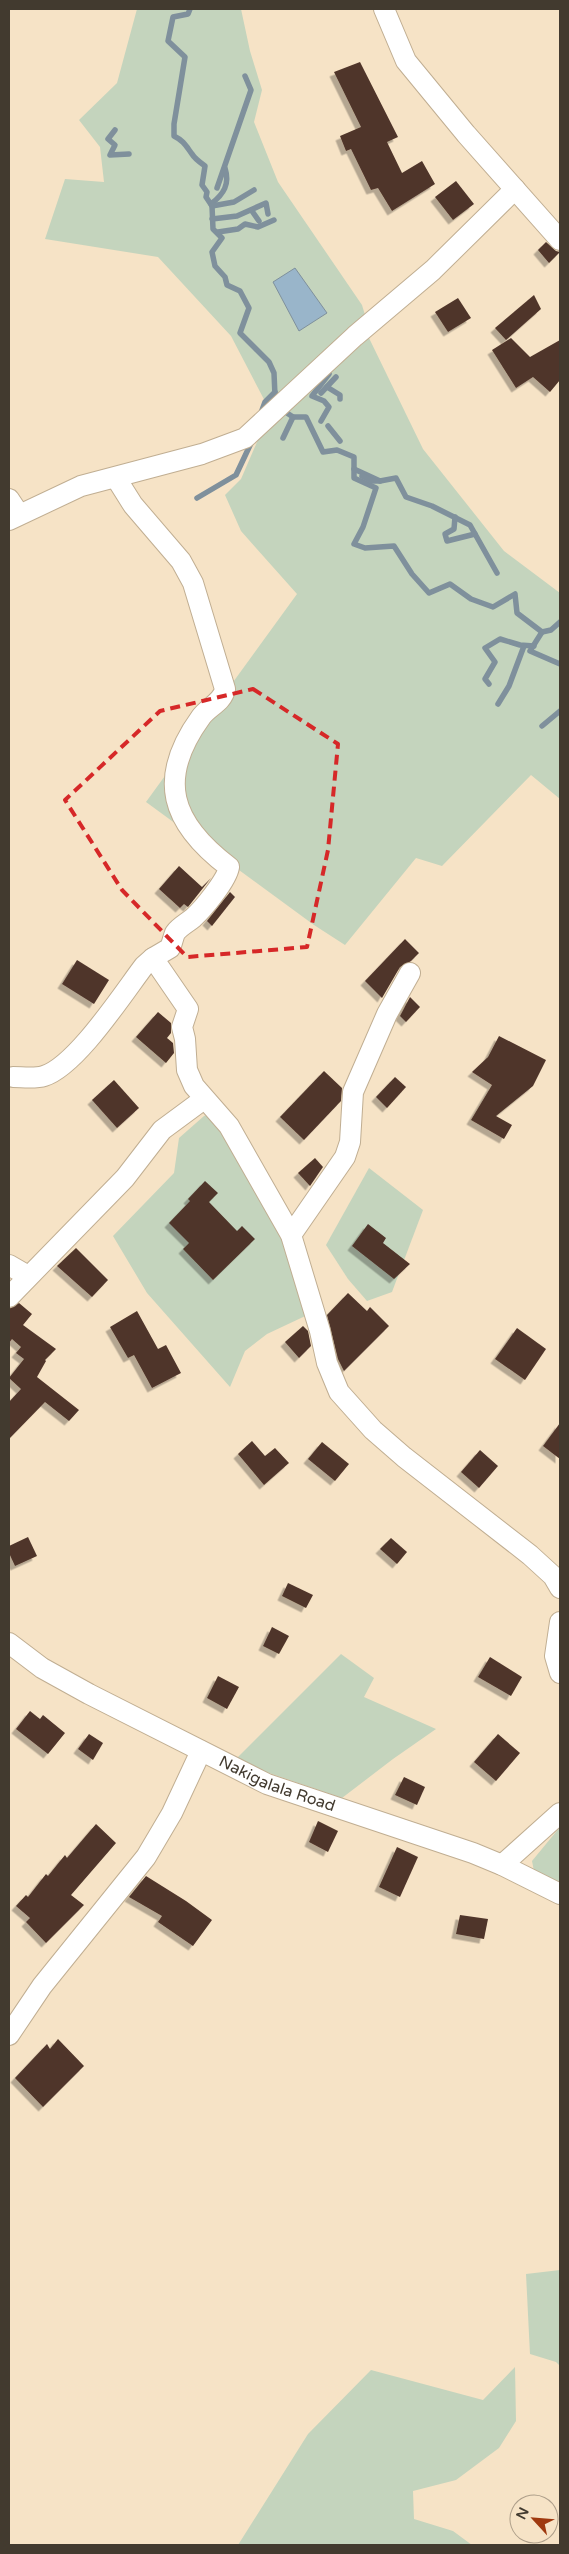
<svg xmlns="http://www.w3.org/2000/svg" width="569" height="2554" font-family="'Varela Round',sans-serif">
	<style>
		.green { fill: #c4d4bd }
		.water { fill: #99b5ca; stroke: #7f909c }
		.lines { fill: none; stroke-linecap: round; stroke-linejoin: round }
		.stream { stroke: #7f909c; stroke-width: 5.5 }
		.building { fill: #50352a; filter: url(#shadow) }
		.street-casing { stroke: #c0ae92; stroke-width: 22 }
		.street { stroke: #fff; stroke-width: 20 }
		.marked { fill: none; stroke: #d62828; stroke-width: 4; stroke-dasharray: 10 6; stroke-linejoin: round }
		.labels { text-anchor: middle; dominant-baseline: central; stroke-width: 5; stroke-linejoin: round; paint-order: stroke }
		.street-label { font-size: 16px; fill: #423a2f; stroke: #f6e3c6 }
	</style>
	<defs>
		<filter id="shadow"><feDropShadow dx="-4.5" dy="4.5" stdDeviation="0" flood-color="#0004"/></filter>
	</defs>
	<rect width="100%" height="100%" fill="#f6e3c6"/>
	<g class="green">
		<polygon points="137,9 241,9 250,51 262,90 254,122 278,182 362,305 365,315 269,409 231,336 158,257 45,239 65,179 104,182 100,147 79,120 117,83"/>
		<polygon points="369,338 423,449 504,551 560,593 560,799 531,775 442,866 416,858 345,945 314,925 146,802 297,594 241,531 225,495 241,479 260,435"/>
		<polygon points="216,1112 252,1170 318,1310 267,1334 245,1351 230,1387 147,1293 113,1236 174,1173 179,1138 204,1116"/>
		<polygon points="369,1168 423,1210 392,1292 367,1301 348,1279 326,1245"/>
		<polygon points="341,1654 374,1678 364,1697 436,1729 393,1759 342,1798 234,1761"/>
		<polygon points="560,1827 560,1886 534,1871 532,1861"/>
		<polygon points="560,2270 560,2366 556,2362 530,2354 526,2274"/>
		<polygon points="515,2367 516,2421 499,2448 456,2480 413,2491 414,2519 453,2531 472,2545 238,2545 308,2434 371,2370 483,2400"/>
	</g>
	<polygon class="water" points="295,268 327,313 299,331 273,282"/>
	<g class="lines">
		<g class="stream">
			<path d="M190 9 188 14 173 17 168 41 185 57 174 124V136C184 141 186 146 192 154 195 159 201 163 205 166L202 185 207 192 206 197 212 206 213 229 222 238 212 252 215 266 225 277 227 285 240 291 249 308 240 333 269 362 274 373 275 396"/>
			<polyline points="115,130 108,139 115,145 110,155 129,154"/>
			<polyline points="217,188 251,90 245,76"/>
			<path d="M211 204C224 194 230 184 225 168"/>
			<polyline points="212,206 234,202 254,190"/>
			<polyline points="252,211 259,221"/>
			<polyline points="212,219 237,216 266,203 268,214"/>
			<polyline points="218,232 238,229 245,224 258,227 274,220"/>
			<polyline points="327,387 340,395 340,399"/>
			<polyline points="321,393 336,377"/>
			<polyline points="284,411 293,417 306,417 323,452 337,450 354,457 354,478 376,488 363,527 354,544 365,548 394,546 412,574 429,593 450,584 471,599 493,607 515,594 517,613 542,632 530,651 560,664"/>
			<polyline points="261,413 265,402 275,392"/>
			<polyline points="321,421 329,407 324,401 312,396 329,374"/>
			<polyline points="328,426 340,441"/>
			<polyline points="283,438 293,417"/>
			<polyline points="354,469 380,481 396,478 406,497 432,506 470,525 497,573"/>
			<polyline points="362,476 372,481 380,481"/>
			<polyline points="197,498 236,475 252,441"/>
			<polyline points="455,517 454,529 445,534 447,541 475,534"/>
			<polyline points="542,632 551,630 560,622"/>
			<polyline points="489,684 485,679 495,662 485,648 500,639 520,645 534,646"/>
			<polyline points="498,704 509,686 524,646"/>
			<polyline points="542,726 560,711"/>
		</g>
	</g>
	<g class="building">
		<polygon points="360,62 398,137 387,142 402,173 422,161 435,184 392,211 378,188 371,190 351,149 346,151 340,136 361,127 334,72"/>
		<polygon points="456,181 474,204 453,220 435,197"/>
		<polygon points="546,242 556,251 560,252 549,263 538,250"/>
		<polygon points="534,295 541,309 506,340 495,328"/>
		<polygon points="458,298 471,318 448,332 435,312"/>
		<polygon points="511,338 530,357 560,340 560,380 550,392 533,377 516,388 492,350"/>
		<polygon points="179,866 202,887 211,878 188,907 184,904 180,908 159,889"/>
		<polygon points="230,892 235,897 212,926 207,921"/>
		<polygon points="405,939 419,953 411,961 400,967 382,998 365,981"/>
		<polygon points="77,960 109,980 94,1004 62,984"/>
		<polygon points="410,997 420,1007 406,1022 400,1016"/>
		<polygon points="158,1012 171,1023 171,1033 167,1038 173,1043 174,1053 166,1063 136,1037"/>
		<polygon points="499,1036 546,1060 533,1086 496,1116 512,1125 504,1139 471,1120 492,1085 472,1072 488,1057"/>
		<polygon points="324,1071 342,1088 341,1101 304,1140 280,1117"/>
		<polygon points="395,1077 406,1087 387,1108 376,1097"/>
		<polygon points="114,1080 139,1108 117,1128 92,1100"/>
		<polygon points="315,1158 323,1167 310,1186 298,1173"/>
		<polygon points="205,1181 218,1193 209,1202 237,1231 242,1226 255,1239 213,1280 183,1249 189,1243 169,1223 190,1201 188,1199"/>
		<polygon points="368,1224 386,1238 383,1243 410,1264 394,1279 352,1246"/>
		<polygon points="76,1248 108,1280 92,1297 57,1266"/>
		<polygon points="348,1293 367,1311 370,1307 389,1326 344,1371 338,1359 327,1315"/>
		<polygon points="19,1303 32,1314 23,1325 56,1349 45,1360 46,1361 37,1377 79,1410 69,1421 45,1402 9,1439 9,1402 21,1389 9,1378 24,1359 16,1353 21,1347 12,1339 9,1343 9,1309"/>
		<polygon points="137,1311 158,1349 166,1345 181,1373 152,1388 134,1355 128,1358 110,1327"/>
		<polygon points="303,1326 308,1331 311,1346 299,1358 285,1342"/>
		<polygon points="517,1328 546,1349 525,1380 495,1359"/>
		<polygon points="560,1423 560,1459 543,1446"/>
		<polygon points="252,1441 265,1456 275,1448 289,1463 264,1485 238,1454"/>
		<polygon points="322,1442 349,1464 335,1481 308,1459"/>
		<polygon points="480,1450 498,1466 479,1488 461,1472"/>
		<polygon points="28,1537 37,1556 15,1566 9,1553 9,1546"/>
		<polygon points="391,1538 407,1552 397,1564 380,1549"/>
		<polygon points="288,1583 313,1595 306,1608 282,1596"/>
		<polygon points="272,1627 289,1636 279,1654 263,1646"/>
		<polygon points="490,1657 522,1677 511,1696 478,1677"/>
		<polygon points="218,1676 239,1687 227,1709 207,1698"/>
		<polygon points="30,1711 40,1719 43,1715 65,1733 48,1754 16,1729"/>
		<polygon points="89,1734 103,1743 93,1760 78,1749"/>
		<polygon points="498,1734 520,1753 496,1781 474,1762"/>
		<polygon points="404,1777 425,1787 417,1805 395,1795"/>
		<polygon points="318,1821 338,1831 328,1852 309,1842"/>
		<polygon points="96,1824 116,1843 71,1895 84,1905 46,1943 26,1922 30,1918 16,1906 26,1895 28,1897 46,1874 48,1876 65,1855 67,1858"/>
		<polygon points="397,1847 418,1857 400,1897 379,1887"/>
		<polygon points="146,1876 186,1901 212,1920 193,1946 158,1922 162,1916 129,1897"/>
		<polygon points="460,1915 488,1919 484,1939 456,1934"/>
		<polygon points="58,2039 84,2066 43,2107 15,2078 47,2044 50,2049"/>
	</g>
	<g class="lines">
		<defs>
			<g id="street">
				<polyline points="384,9 406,61 466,134 560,240"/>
				<path d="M116 478 133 505 181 561 193 583 225 689C223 702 208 707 201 717 156 779 171 823 229 867 227 880 203 909 193 918 187 923 179 927 175 933 173 938 172 944 170 948L153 958 188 1009 182 1027 185 1039 187 1070 194 1086 229 1126 291 1235 320 1331 327 1363 339 1392 373 1430 404 1457 530 1555 553 1576 560 1588"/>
				<polyline points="9,499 19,514"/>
				<polyline points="9,520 81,486 202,454 245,438 355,336 433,270 515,189"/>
				<path d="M13 1077C22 1077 35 1079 44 1076 76 1066 122 995 144 966L153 958"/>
				<polyline points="291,1235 345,1157 350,1142 353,1092 387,1014 410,973"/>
				<polyline points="9,1265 28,1276"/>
				<polyline points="9,1297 125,1178 162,1130 204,1099"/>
				<polyline points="560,1622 555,1656 560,1673"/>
				<path id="s1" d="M9 1643 42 1668 89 1694 267 1784 473 1853 502 1865 560 1894"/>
				<polyline points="502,1865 560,1813"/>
				<polyline points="9,2035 42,1986 146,1857 172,1813 201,1751"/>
			</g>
		</defs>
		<use href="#street" class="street-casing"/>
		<use href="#street" class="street"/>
	</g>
	<path class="marked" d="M253 689 338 744 328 850 307 947 187 957 122 890 65 800 160 711Z"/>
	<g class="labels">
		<g class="street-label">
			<text stroke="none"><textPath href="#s1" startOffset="304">Nakigalala Road</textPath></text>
		</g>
	</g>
	<rect width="569" height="2554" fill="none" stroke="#423a2f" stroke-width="20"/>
	<g transform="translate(534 2519) rotate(296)"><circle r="24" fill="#f6e3c6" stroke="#ae9f8a"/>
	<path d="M0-4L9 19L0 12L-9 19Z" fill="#9f390f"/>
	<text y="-8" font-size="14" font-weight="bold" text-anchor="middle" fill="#423a2f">N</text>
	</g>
</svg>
